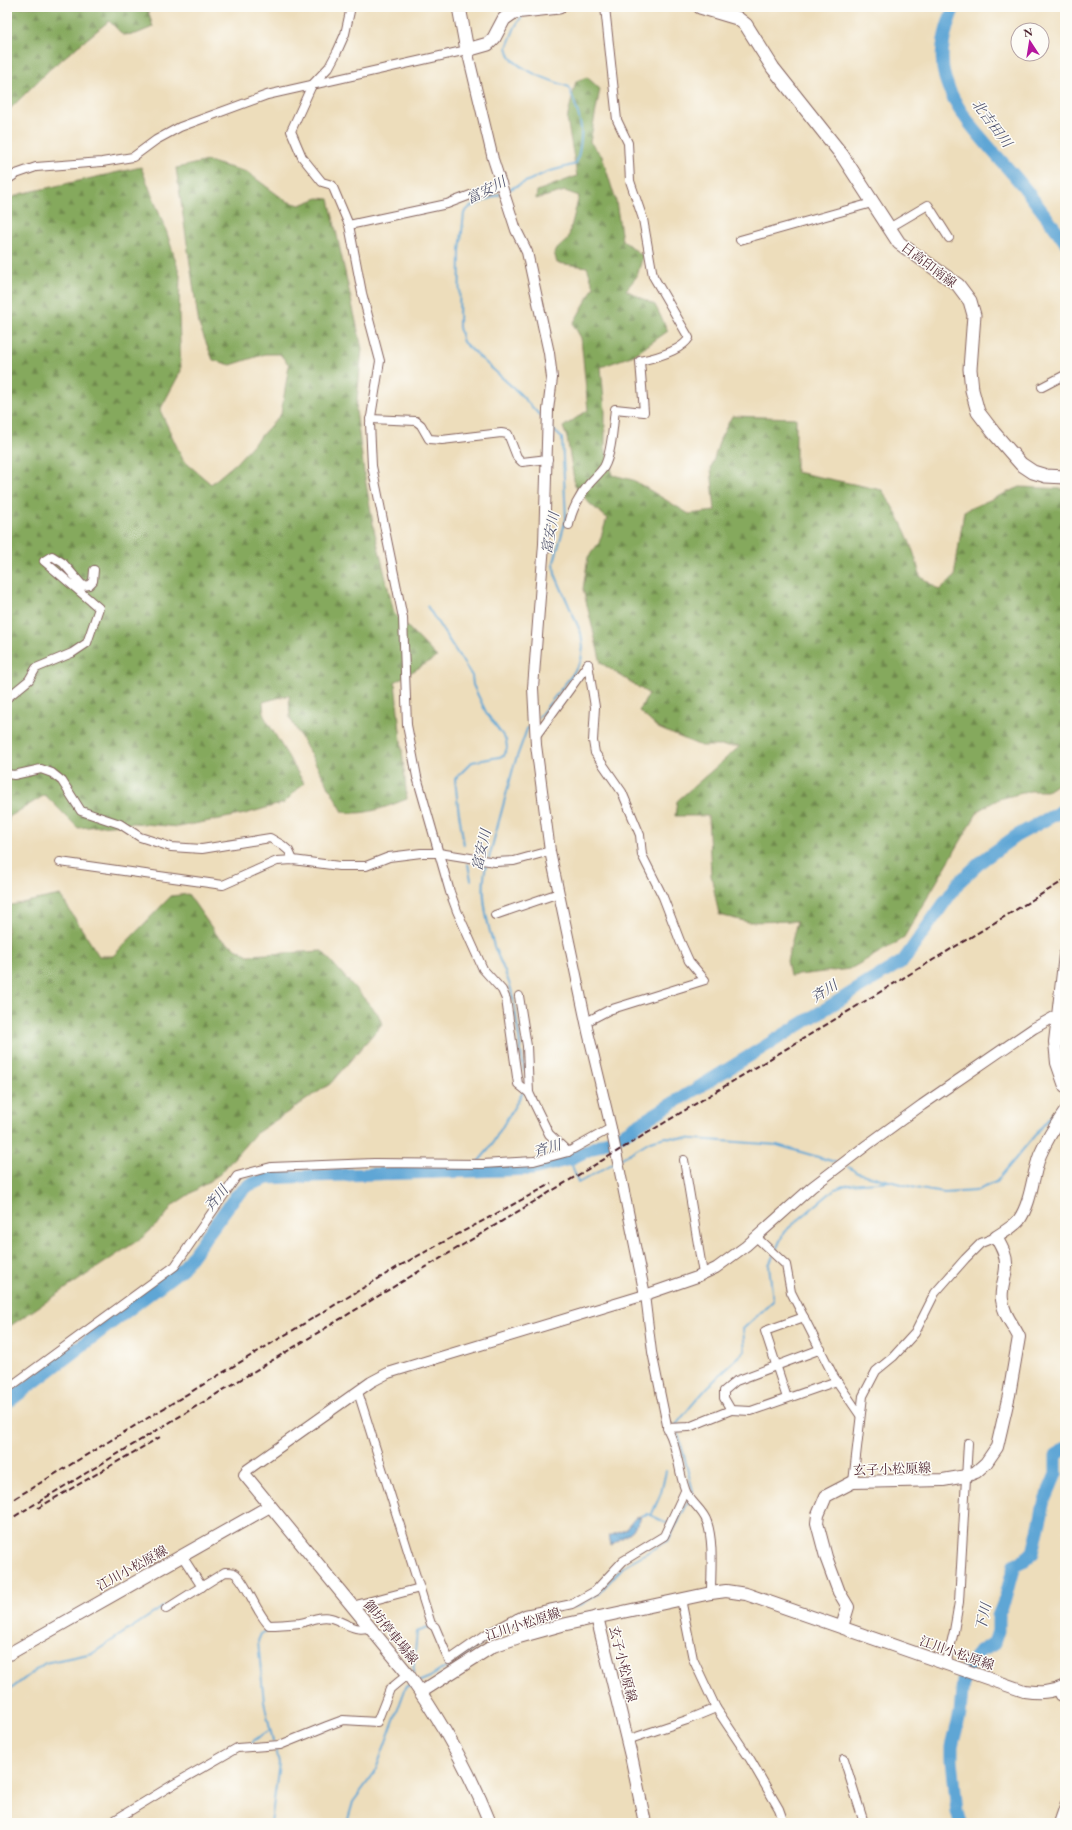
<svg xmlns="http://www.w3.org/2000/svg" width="1072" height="1830" font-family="'EB Garamond','Noto Serif JP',serif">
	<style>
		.forest { fill: url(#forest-firs); stroke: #686444 }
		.water { fill: url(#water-waves); stroke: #546280 }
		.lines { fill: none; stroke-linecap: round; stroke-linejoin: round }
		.stream { stroke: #5ea6d5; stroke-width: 2 }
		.river { stroke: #5ea6d5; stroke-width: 13 }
		.minor-casing { stroke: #83625d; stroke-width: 10 }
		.tertiary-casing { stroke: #83625d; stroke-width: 12 }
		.secondary-casing { stroke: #83625d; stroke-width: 14 }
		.primary-casing { stroke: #83625d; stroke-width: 15 }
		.minor { stroke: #fff; stroke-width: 8 }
		.tertiary { stroke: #fff; stroke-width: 10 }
		.secondary { stroke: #fff; stroke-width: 12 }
		.primary { stroke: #fff; stroke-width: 13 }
		.rail { stroke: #4a1f2b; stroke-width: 2; stroke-dasharray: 6 3; stroke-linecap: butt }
		.labels { text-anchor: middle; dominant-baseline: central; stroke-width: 3; stroke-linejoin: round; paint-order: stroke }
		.street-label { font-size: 13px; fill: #4a1f2b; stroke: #fdfcf7 }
		.water-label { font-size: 14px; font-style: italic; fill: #52556f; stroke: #fdfcf7 }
	</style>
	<defs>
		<pattern id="forest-firs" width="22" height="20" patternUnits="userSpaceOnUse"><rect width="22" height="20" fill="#85a95d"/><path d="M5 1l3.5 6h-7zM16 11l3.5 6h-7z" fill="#6f894d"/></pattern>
		<pattern id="water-waves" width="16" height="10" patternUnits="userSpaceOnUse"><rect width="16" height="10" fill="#5ea6d5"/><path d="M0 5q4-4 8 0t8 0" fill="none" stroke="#5087ad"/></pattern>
	</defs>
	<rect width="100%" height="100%" fill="#fdfcf7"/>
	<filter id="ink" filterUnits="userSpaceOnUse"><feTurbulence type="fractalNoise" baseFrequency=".025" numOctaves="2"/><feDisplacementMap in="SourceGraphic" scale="8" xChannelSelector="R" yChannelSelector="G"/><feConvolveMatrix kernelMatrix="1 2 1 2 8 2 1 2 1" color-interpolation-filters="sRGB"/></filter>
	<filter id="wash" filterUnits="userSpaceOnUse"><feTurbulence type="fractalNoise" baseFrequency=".012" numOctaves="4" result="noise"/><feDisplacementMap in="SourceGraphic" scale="16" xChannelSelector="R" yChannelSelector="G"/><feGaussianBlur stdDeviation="0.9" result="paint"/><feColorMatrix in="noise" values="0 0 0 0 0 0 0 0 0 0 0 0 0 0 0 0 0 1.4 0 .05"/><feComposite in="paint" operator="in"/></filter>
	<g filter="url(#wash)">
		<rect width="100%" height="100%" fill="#edddbb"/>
		<g class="forest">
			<polygon points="7,7 147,7 153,27 136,34 123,35 109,21 50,69 7,112"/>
			<path d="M587 77 600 89 590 142 602 156 616 201 622 240 643 256 637 276 626 290 655 305 668 331 634 355 601 367 605 410V448L613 475 633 480 689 514 715 511 711 468 720 439 732 416 796 418V472L882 490C900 517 913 544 920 576L939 590 954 577 964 511 1020 487 1065 489V779L1047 791H1030L999 799 979 810 903 939 850 969 790 976 787 961 797 921 748 922 719 915 711 875 708 816H675L677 801 740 746H701L658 728 639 711 649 694 601 663 583 589 588 557 599 543 607 518 590 504 575 486 567 438 563 427 588 410 581 338 573 324 594 287 587 267 557 263 554 252 568 239 579 196 565 191 536 199 537 191 577 176 567 119 576 81Z"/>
			<path d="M207 161 247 172 286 201 300 205 318 198 329 199 362 349 356 410 364 472 374 529 394 613 437 657 395 682 407 799C386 807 366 816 343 812L290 718 289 695 263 702 264 716 304 783 284 803 245 814 179 827 133 823 78 828 45 795 9 817 7 831V200L20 194 141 167 167 233 180 275 179 314 181 371 160 410 183 460 211 484 236 463 281 414 289 365 280 354H265L231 365 213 360 199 325 176 168Z"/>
			<polygon points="188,894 219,938 248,955 322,951 378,1014 382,1024 330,1084 255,1134 220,1174 173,1205 163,1219 143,1237 7,1328 7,906 60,895 99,956 113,956 171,896"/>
		</g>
		<path class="water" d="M641 1516C638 1530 622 1538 611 1545L609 1536 625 1530 636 1517Z"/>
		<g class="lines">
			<g class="stream">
				<path d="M506 191 547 172 576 164C586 129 581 121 569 87 553 81 523 72 511 58 509 55 508 50 507 47L515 27 522 16"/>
				<polyline points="500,194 470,207 464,213 460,251 459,327 463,342 519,393 544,420"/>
				<polyline points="427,606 472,676 473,685 487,714 506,740 507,748 504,756 472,762 455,779 458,807 464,845"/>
				<polyline points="538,718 572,675 581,661 583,647 581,633 555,574 554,562 566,519 562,438 551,428"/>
				<polyline points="489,858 514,765 527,729 532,724"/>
				<path d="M487 862C479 889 486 920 494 946 499 960 507 974 511 989 517 1015 519 1043 524 1070"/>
				<polyline points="468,864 471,880"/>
				<polyline points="622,1158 650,1141 666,1137 777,1145 835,1162"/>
				<polyline points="570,1159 578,1183 614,1163"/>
				<polyline points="478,1162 489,1149 523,1092"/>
				<polyline points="848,1167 858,1173 920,1189 944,1193 975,1191 996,1182 1065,1099"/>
				<polyline points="471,1171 474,1167"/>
				<polyline points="775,1252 784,1232 835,1189 849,1184 891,1181"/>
				<path d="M676 1425C697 1397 719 1374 745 1351L743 1329 773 1301 769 1265 773 1256"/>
				<polyline points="677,1429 693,1491 691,1496"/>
				<polyline points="641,1516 648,1514 667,1523"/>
				<polyline points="651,1516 661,1493 666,1471"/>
				<polyline points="573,1607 579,1606 598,1594 625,1565 668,1541 689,1500"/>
				<polyline points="523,1619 536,1616"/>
				<polyline points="270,1629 261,1634 258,1641 264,1702 273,1741"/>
				<polyline points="413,1673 417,1632 430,1627"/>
				<polyline points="418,1682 430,1677 503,1630"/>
				<polyline points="7,1692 45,1663 93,1653 163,1607"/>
				<polyline points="252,1744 253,1741 270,1730"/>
				<polyline points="271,1823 279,1763 276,1749"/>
				<polyline points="347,1823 353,1802 375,1772 406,1687 410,1685"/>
				<polyline points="1064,1823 1065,1820"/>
			</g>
			<g class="river">
				<path d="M954 7C945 30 938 54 945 78 956 117 998 155 1023 186 1037 205 1052 223 1065 242"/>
				<polyline points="7,1403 183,1268 235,1197 249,1185 268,1178 312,1176 533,1169 570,1159 626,1132 903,961 959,882 983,860 1016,836 1065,809"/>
				<polyline points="960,1823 957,1812 952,1759 952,1747 960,1714 963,1680 968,1666 980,1651 994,1643 998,1631 998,1616 1005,1599 1014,1565 1025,1560 1033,1553 1045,1500 1056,1474 1056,1456 1065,1448"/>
			</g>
		</g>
	</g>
	<g filter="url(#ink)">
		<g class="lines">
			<defs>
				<g id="minor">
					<polyline points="351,7 345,34 337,52 329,67 312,85 291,131 302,157 322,182 332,185 349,225 362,293 380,361 370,423 372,466 403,618 407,725 417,777 450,892 457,911 483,969 502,990 506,999 518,1084 529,1093"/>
					<polyline points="7,180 16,174 36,167 102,162 133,157 156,140 180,127 267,95 467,50"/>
					<polyline points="349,225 447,204 502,183"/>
					<polyline points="889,228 928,205 949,238"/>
					<polyline points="740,240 872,203"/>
					<polyline points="1042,387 1065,375"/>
					<polyline points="370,419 416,421 421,425 429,439 442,440 501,433 508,434 517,457 522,462 548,459"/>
					<path d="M569 525C571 511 580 495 589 484 594 478 600 473 604 467 612 453 613 425 615 409L644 412 640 361C654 358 681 351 689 338L653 276 643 219 630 181 628 143 617 120 605 7"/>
					<polyline points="7,698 29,680 36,668 72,653 87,643 99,608 44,561 52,556 63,563 83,586 89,585 93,581 94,570"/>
					<polyline points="535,737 588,664"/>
					<polyline points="7,774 14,775 41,769 52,773 62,781 81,811 120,824 140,837 171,847 202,849 270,838 282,845 289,851 293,860"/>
					<polyline points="60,862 223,885 277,861 293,860 339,866 366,866 389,857 421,853 439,853 495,862 514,861 550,851"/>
					<polyline points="495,915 559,893"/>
					<polyline points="519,996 527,1046 529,1093 549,1134 568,1152"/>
					<polyline points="586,1022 609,1010 705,980 689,961 680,941 663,897 642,855 640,835 622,792 595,753 593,741 595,707 588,664"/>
					<polyline points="684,1160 703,1274"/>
					<polyline points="756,1237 786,1265 791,1292 834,1377 860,1415"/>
					<path d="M645 1295 652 1352 668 1430C678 1448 678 1470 685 1489 688 1501 703 1509 707 1522 714 1542 711 1571 711 1593"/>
					<polyline points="821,1349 736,1381 724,1391 724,1398 731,1410 751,1411 837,1381"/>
					<polyline points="7,1389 175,1266 237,1176 271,1167 374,1163 483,1164 534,1161 568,1152 611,1128"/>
					<polyline points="358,1392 431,1624 435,1627 449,1660 485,1635 525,1614 572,1604 595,1591 623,1561 664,1536 685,1491"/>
					<polyline points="787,1398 765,1331 804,1317"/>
					<polyline points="667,1428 689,1427 731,1410"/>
					<polyline points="853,1482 863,1396 876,1371 893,1357 915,1333 935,1293 965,1259 981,1243 996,1237"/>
					<polyline points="182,1556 202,1587"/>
					<polyline points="681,1599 693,1659 716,1708 750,1759 779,1809 784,1823"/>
					<polyline points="352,1606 420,1588"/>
					<path d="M166 1609 225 1572C228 1572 232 1572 234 1573 246 1580 256 1613 269 1625 279 1625 290 1624 300 1623 311 1621 320 1615 331 1618 345 1622 355 1633 370 1627"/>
					<polyline points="517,1618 523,1636"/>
					<polyline points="946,1665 954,1631 959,1602 968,1443"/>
					<polyline points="1057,1690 1060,1696 1065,1698"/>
					<polyline points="627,1740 687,1720 716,1708"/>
					<polyline points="844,1759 864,1823"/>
					<polyline points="110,1823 174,1784 237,1748 280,1745 327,1726 343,1720 377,1722 390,1689 408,1674"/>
					<polyline points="1058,1823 1065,1803"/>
				</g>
				<g id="tertiary">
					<polyline points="467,50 493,159 516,230 527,252 549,353 552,378 548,410 544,544 533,688 536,745 550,851 588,1032 611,1128 645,1295"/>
					<polyline points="245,1475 247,1470 371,1382 388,1373 645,1295 697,1277 716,1268 746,1246 812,1187 867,1145 922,1105 1034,1028 1065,1011"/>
				</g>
				<g id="secondary">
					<polyline points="1065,955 1055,1042 1057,1063 1065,1086"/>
					<path d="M245 1475 408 1674C441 1721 469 1769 490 1823"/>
					<polyline points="597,1617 632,1760 645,1823"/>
					<path d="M842 1627 848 1607 839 1592 826 1557 817 1523 818 1515 826 1496 853 1482 943 1480 966 1476 976 1472 986 1463 997 1447 1009 1395 1019 1337C1013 1324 1004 1316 1002 1300 1000 1288 1006 1278 1006 1266 1007 1256 1001 1246 996 1237 1004 1232 1013 1227 1019 1220 1032 1201 1032 1176 1040 1155 1047 1139 1055 1126 1065 1112"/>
					<polyline points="7,1655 270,1506"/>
					<path d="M421 1692 493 1646 519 1637 562 1625 711 1593 726 1591 746 1594 1024 1691C1039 1693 1051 1693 1065 1686"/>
				</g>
				<g id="primary">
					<polyline points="459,7 467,50 488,44 494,38 504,19 514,12 559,7"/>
					<polyline points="700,7 737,18 746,25 773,68 842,155 899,243 958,285 970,301 974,315 970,369 972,390 978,412 994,433 1021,464 1033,472 1046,476 1065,477"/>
				</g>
			</defs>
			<use href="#minor" class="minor-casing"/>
			<use href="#tertiary" class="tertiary-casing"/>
			<use href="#secondary" class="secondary-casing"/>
			<use href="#primary" class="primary-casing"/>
			<use href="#minor" class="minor"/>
			<use href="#tertiary" class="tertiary"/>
			<use href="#secondary" class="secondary"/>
			<use href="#primary" class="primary"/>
			<g class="rail">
				<polyline points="7,1503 401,1265 551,1184"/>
				<polyline points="38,1508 160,1437"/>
				<polyline points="7,1521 1065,880"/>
			</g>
		</g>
	</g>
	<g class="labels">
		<g class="street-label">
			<text transform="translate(929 265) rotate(37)">日高印南線</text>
			<text transform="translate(892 1469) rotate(-2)">玄子小松原線</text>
			<text transform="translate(132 1568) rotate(-29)">江川小松原線</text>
			<text transform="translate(523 1624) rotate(-18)">江川小松原線</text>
			<text transform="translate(391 1632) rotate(51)">御坊停車場線</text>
			<text transform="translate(957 1653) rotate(19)">江川小松原線</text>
			<text transform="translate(623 1664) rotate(76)">玄子小松原線</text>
		</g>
		<g class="water-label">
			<text transform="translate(992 123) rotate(53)">北吉田川</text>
			<text transform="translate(486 190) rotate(-27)">富安川</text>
			<text transform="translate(550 533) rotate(-79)">富安川</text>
			<text transform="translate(481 850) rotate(-77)">富安川</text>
			<text transform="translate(824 991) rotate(-32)">斉川</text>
			<text transform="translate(547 1148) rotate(-16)">斉川</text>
			<text transform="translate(216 1198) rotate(-51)">斉川</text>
			<text transform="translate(983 1617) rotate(-78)">下川</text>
		</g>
	</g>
	<rect width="1072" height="1830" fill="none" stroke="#fdfcf7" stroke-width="24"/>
	<g transform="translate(1030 42) rotate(348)"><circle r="19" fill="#fdfcf7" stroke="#b5a4a5"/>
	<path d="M0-3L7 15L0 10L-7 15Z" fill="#b5179e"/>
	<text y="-6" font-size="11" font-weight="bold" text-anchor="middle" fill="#4a1f2b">N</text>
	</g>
</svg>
